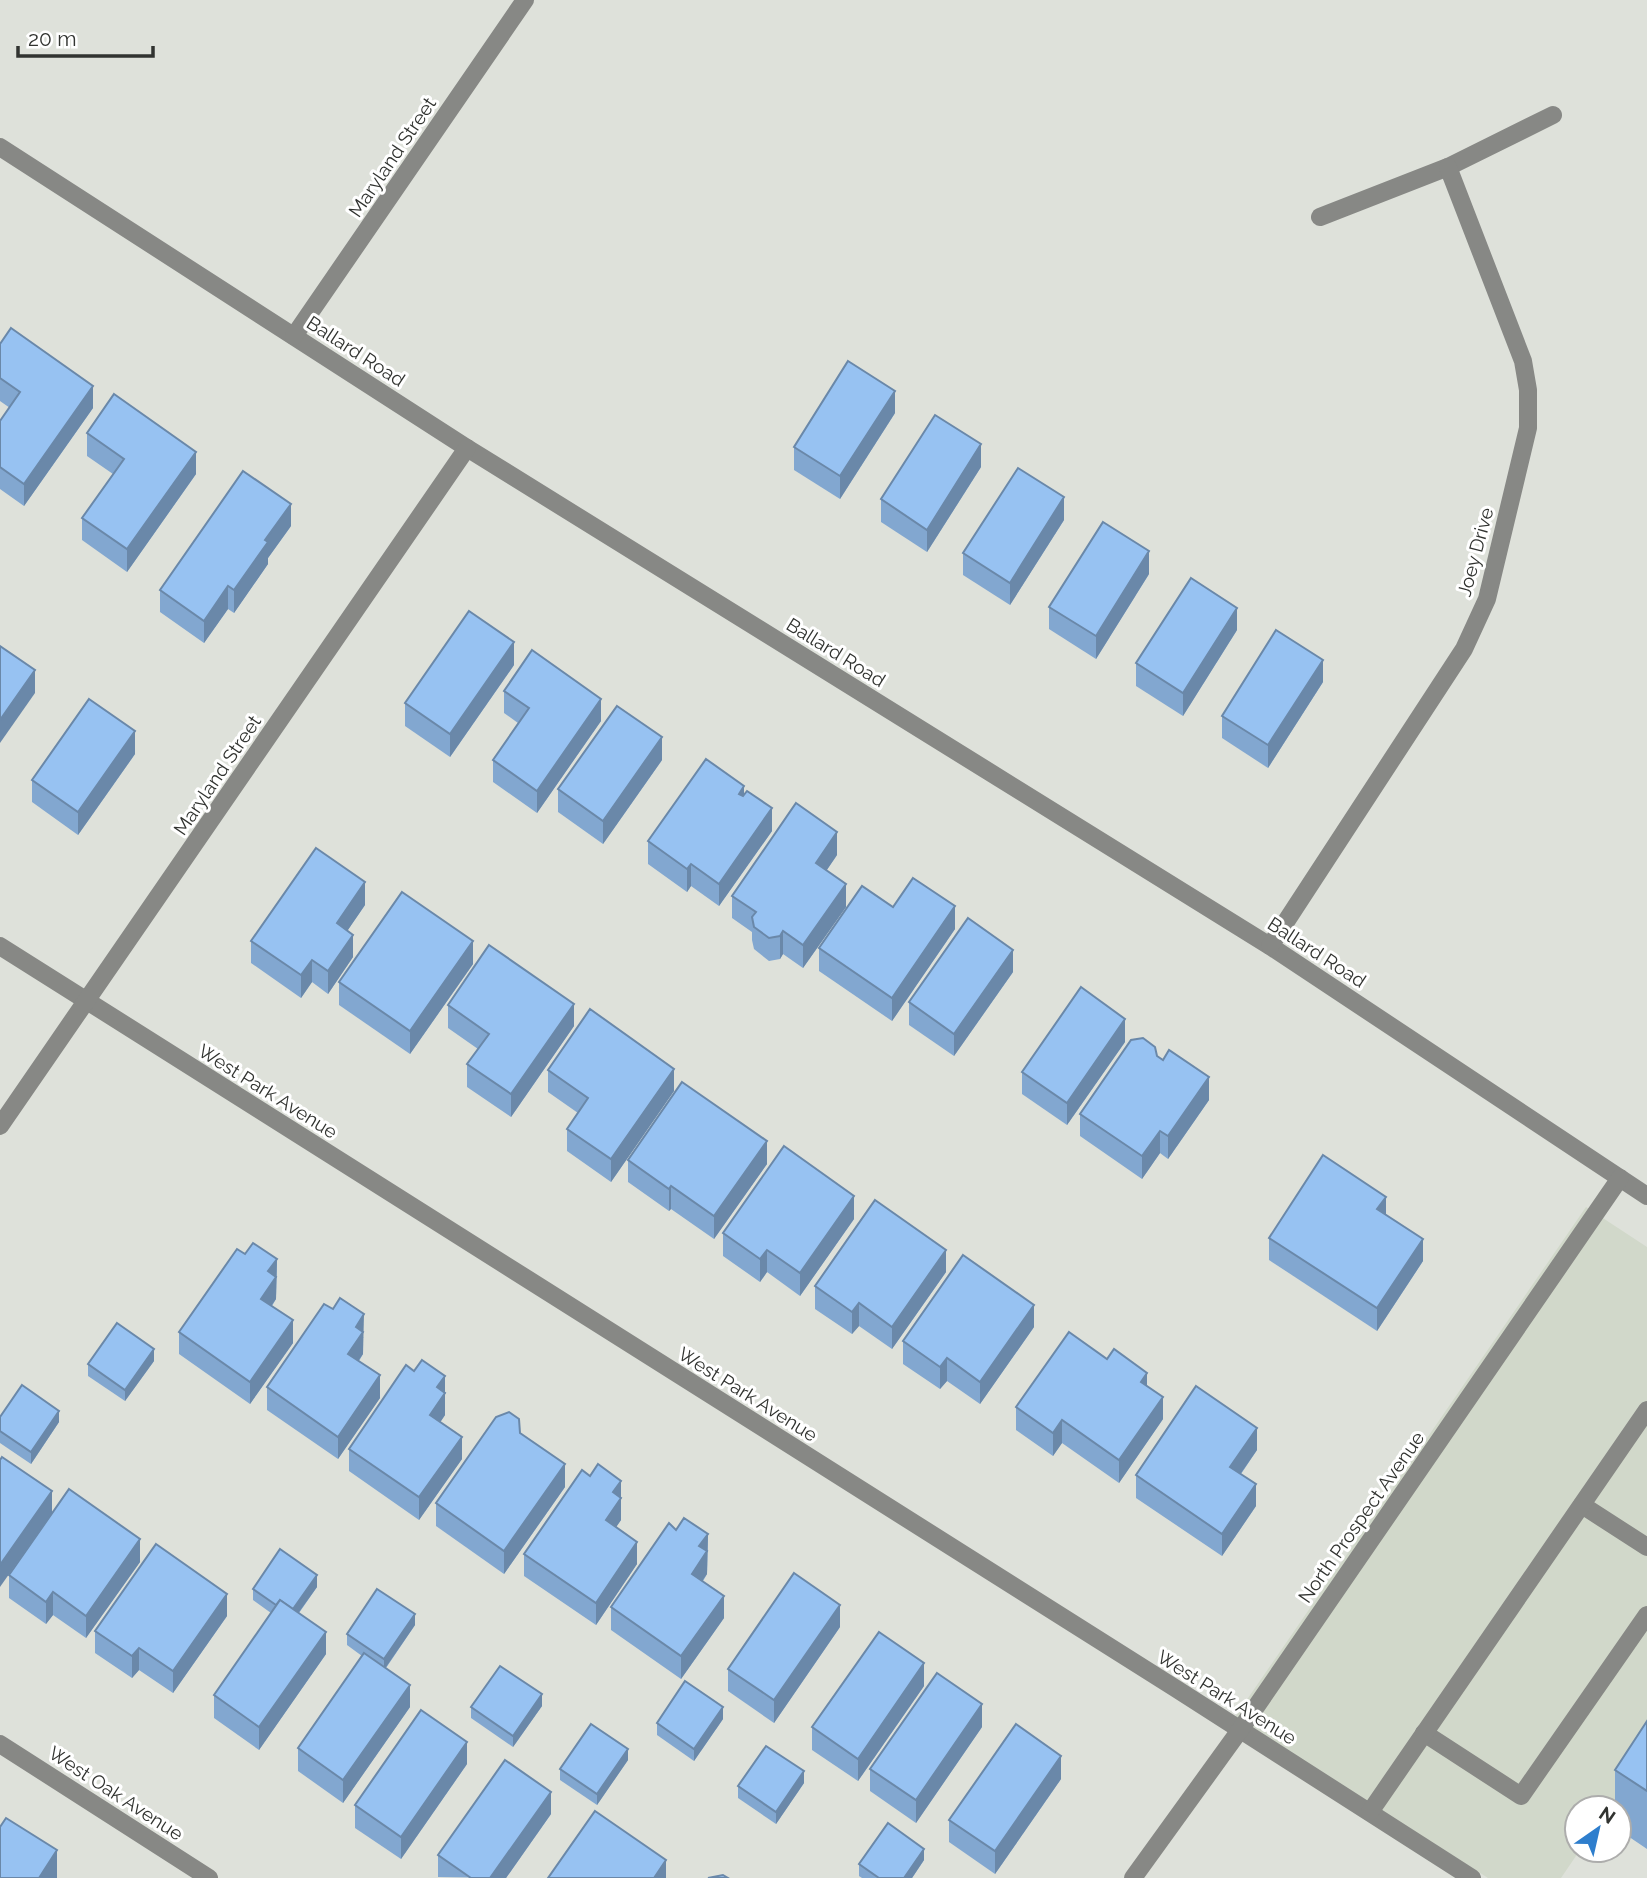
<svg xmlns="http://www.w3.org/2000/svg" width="1647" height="1878" font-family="Raleway,sans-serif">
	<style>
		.built { fill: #d1d8ca }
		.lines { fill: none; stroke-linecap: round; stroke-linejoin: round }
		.minor { stroke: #878885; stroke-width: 18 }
		.wall { fill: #82a7d0 }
		.shaded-wall { fill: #6a88a9 }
		.building { fill: #97c2f2; stroke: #6a88a9; stroke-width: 2 }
		.labels { text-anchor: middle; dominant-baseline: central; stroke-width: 6; stroke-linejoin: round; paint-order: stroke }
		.street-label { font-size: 19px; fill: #313330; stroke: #fff }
	</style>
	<rect width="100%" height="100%" fill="#dee1da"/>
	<polygon class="built" points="1586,1207 1647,1247 1647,1755 1610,1808 1577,1808 1577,1850 1580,1850 1561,1878 1488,1878 1235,1717"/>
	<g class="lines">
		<g class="minor">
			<polyline points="0,147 467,448 1270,946 1647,1196"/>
			<polyline points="1320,217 1448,167 1553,115"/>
			<polyline points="294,336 525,0"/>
			<polyline points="0,946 1175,1688 1472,1878"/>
			<polyline points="1270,946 1464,649 1487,599 1528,428 1528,390 1523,361 1448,167"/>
			<polyline points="0,1126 467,448"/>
			<polyline points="1582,1505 1647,1547"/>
			<polyline points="1424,1733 1521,1796 1647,1615"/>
			<polyline points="0,1744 209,1878"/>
			<polyline points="1370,1812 1647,1410"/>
			<polyline points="1133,1878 1240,1730 1620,1178"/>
		</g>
	</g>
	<g class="wall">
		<polygon points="0,344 93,408 24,506 0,489 0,421 10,408 0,401"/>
		<polygon points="895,413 840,499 794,470 794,447"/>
		<polygon points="87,433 196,474 127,572 82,540 82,518 113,474 87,456"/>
		<polygon points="981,467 927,552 881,522 881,499"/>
		<polygon points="1064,520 1010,605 963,575 963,553"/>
		<polygon points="291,526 268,558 268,564 234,613 228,609 204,643 160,612 160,590"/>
		<polygon points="1149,574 1096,659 1049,629 1049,607"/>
		<polygon points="1237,630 1183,716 1136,686 1136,663"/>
		<polygon points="514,665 450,757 405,726 405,703"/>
		<polygon points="1323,682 1268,768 1222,738 1222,716"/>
		<polygon points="504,691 601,721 537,813 493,782 493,760 518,723 504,713"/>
		<polygon points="135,754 78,835 32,802 32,780"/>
		<polygon points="662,760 603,844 558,812 558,789"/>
		<polygon points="744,795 772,831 719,906 691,886 687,892 648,864 648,841"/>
		<polygon points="837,855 826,871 846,907 803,968 783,954 780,959 769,961 754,949 752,940 752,932 732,918 732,896"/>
		<polygon points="365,905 347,931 353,957 328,994 312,982 301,998 251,963 251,941"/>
		<polygon points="893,907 955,929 892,1021 819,971 819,948"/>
		<polygon points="473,964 410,1054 339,1005 339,982"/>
		<polygon points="1013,972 954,1056 909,1025 909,1002"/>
		<polygon points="448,1005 574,1026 511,1117 467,1087 467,1064 478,1049 448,1028"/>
		<polygon points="1125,1042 1067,1125 1022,1094 1022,1072"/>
		<polygon points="1157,1056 1209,1100 1168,1159 1160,1153 1142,1179 1080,1136 1080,1114"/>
		<polygon points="548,1070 674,1091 611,1182 567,1151 567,1129 578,1113 548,1092"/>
		<polygon points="628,1160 767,1164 714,1239 671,1209 669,1211 628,1182"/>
		<polygon points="854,1219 800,1296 767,1272 760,1282 723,1256 723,1233"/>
		<polygon points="1269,1238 1423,1261 1377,1331 1269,1260"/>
		<polygon points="277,1259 276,1299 272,1306 293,1343 250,1404 179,1354 179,1332"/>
		<polygon points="946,1272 892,1349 859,1326 852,1334 815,1309 815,1286"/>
		<polygon points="1034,1327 980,1404 947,1381 940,1389 903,1364 903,1341"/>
		<polygon points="364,1337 363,1338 363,1354 359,1361 380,1398 338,1459 267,1410 267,1387"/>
		<polygon points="154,1361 125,1401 88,1376 88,1364"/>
		<polygon points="445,1376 445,1415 440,1422 462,1459 419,1520 349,1471 349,1449"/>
		<polygon points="1147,1386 1163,1419 1119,1483 1062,1443 1053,1456 1016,1430 1016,1407"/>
		<polygon points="0,1417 59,1422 31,1464 0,1443"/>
		<polygon points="520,1433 565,1487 504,1574 436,1526 436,1503"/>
		<polygon points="1257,1450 1241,1474 1256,1506 1222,1556 1136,1498 1136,1475"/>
		<polygon points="590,1476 621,1481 621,1520 616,1527 637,1564 596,1625 524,1576 524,1554"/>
		<polygon points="676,1530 708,1534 707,1574 703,1581 724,1618 681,1679 611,1630 611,1607"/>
		<polygon points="140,1562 86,1638 53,1615 46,1624 9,1598 9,1575"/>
		<polygon points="317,1587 299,1613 326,1654 259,1750 214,1718 214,1695 271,1613 253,1600 253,1589"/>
		<polygon points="227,1616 173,1693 139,1670 132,1678 95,1653 95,1631"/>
		<polygon points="415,1625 386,1668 410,1707 343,1803 298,1771 298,1748 362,1656 347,1645 347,1634"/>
		<polygon points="840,1627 774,1723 728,1691 728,1669"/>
		<polygon points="924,1686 858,1781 812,1750 812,1727"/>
		<polygon points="542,1706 513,1747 471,1718 471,1707"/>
		<polygon points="723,1719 694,1761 657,1735 657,1723"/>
		<polygon points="1647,1721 1647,1849 1619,1830 1619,1808 1615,1808 1615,1770"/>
		<polygon points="982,1727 916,1823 870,1791 870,1769"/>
		<polygon points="628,1760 597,1805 560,1780 560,1769"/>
		<polygon points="467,1764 401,1859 355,1828 355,1805"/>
		<polygon points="1061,1779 995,1874 949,1842 949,1820"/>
		<polygon points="804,1783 776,1824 738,1798 738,1786"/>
		<polygon points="551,1814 506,1878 438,1877 438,1855"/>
		<polygon points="924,1860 912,1878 862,1878 859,1876 859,1864"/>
	</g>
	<g class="shaded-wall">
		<polygon points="93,386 93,408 24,506 24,484"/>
		<polygon points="895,391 895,413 840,499 840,476"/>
		<polygon points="981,444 981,467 927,552 927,530"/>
		<polygon points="196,452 196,474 127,572 127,549"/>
		<polygon points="1064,497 1064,520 1010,605 1010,583"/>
		<polygon points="291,504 291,526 268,558 268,564 234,613 234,590 265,540"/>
		<polygon points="1149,551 1149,574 1096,659 1096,636"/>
		<polygon points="228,586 228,609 204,643 204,621"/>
		<polygon points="1237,608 1237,630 1183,716 1183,693"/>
		<polygon points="514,642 514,665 450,757 450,734"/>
		<polygon points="1323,660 1323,682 1268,768 1268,745"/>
		<polygon points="35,670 35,693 0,743 0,720"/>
		<polygon points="601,699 601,721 537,813 537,791"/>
		<polygon points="135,731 135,754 78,835 78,812"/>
		<polygon points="662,737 662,760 603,844 603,821"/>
		<polygon points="744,786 744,809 739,794"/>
		<polygon points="772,808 772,831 719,906 719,884"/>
		<polygon points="837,832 837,855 816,886 816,863"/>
		<polygon points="691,864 691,886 687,892 687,869"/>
		<polygon points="365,882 365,905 337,946 337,923"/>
		<polygon points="846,884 846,907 803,968 803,945"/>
		<polygon points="955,906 955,929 892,1021 892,998"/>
		<polygon points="783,931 783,954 780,959 780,936"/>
		<polygon points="353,935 353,957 328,994 328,971"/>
		<polygon points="473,941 473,964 410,1054 410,1031"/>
		<polygon points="1013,950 1013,972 954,1056 954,1034"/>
		<polygon points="312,960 312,982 301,998 301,975"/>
		<polygon points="574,1004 574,1026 511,1117 511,1094"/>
		<polygon points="1125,1019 1125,1042 1067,1125 1067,1103"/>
		<polygon points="674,1069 674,1091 611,1182 611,1159"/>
		<polygon points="1209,1077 1209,1100 1168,1159 1168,1136"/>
		<polygon points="1160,1131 1160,1153 1142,1179 1142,1156"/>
		<polygon points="767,1141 767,1164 714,1239 714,1216"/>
		<polygon points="671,1186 671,1209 669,1211 669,1189"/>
		<polygon points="854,1196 854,1219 800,1296 800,1273"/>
		<polygon points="1386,1197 1386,1219 1377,1209"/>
		<polygon points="1423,1239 1423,1261 1377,1331 1377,1308"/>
		<polygon points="767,1250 767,1272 760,1282 760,1259"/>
		<polygon points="946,1250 946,1272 892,1349 892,1327"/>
		<polygon points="277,1259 276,1299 261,1321 261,1299 268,1271"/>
		<polygon points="859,1303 859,1326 852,1334 852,1312"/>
		<polygon points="1034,1305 1034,1327 980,1404 980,1382"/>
		<polygon points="364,1314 363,1354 348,1376 348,1354 356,1327"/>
		<polygon points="293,1320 293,1343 250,1404 250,1382"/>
		<polygon points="154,1349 154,1361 125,1401 125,1390"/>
		<polygon points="947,1358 947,1381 940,1389 940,1367"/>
		<polygon points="1147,1373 1147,1395 1141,1382"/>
		<polygon points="380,1375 380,1398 338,1459 338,1437"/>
		<polygon points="445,1376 445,1415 430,1438 430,1415 437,1387"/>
		<polygon points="1163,1397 1163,1419 1119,1483 1119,1460"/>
		<polygon points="59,1411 59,1422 31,1464 31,1452"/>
		<polygon points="1062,1420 1062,1443 1053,1456 1053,1433"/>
		<polygon points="1257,1428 1257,1450 1230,1489 1230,1467"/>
		<polygon points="462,1437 462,1459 419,1520 419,1497"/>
		<polygon points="565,1464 565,1487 504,1574 504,1551"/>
		<polygon points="621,1481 621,1520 606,1542 606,1520 613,1492"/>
		<polygon points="1256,1484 1256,1506 1222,1556 1222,1534"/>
		<polygon points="52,1491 52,1513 0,1587 0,1565"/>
		<polygon points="708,1534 707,1574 692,1596 692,1574 699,1546"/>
		<polygon points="140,1539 140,1562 86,1638 86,1616"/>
		<polygon points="637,1542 637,1564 596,1625 596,1603"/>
		<polygon points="317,1575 317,1587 289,1626 289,1615"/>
		<polygon points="53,1592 53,1615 46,1624 46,1602"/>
		<polygon points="227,1594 227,1616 173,1693 173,1671"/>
		<polygon points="724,1596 724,1618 681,1679 681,1656"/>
		<polygon points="840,1605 840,1627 774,1723 774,1700"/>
		<polygon points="415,1614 415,1625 384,1670 384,1659"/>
		<polygon points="326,1632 326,1654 259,1750 259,1727"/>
		<polygon points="139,1648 139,1670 132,1678 132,1656"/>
		<polygon points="924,1663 924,1686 858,1781 858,1759"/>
		<polygon points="410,1685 410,1707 343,1803 343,1780"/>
		<polygon points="542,1694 542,1706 513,1747 513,1736"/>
		<polygon points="982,1704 982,1727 916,1823 916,1800"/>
		<polygon points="723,1707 723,1719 694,1761 694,1749"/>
		<polygon points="467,1742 467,1764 401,1859 401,1837"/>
		<polygon points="628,1749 628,1760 597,1805 597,1794"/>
		<polygon points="1061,1756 1061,1779 995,1874 995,1851"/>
		<polygon points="804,1771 804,1783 776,1824 776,1812"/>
		<polygon points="551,1792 551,1814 506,1878 490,1878"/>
		<polygon points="924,1849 924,1860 912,1878 904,1878"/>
		<polygon points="57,1850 57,1878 39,1878"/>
		<polygon points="666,1860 666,1878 654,1878"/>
	</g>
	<g class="building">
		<polygon points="11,328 93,386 24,484 0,467 0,421 20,392 0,378 0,344"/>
		<polygon points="848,361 895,391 840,476 794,447"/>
		<polygon points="114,394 196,452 127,549 82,518 124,459 87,433"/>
		<polygon points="935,415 981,444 927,530 881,499"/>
		<polygon points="1018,468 1064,497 1010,583 963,553"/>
		<polygon points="243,471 291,504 265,540 268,542 234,590 228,586 204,621 160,590"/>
		<polygon points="1103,522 1149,551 1096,636 1049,607"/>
		<polygon points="1191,578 1237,608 1183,693 1136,663"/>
		<polygon points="469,611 514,642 450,734 405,703"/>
		<polygon points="1276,630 1323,660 1268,745 1222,716"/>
		<polygon points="0,646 35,670 0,720"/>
		<polygon points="532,650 601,699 537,791 493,760 529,708 504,691"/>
		<polygon points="89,699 135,731 78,812 32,780"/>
		<polygon points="617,706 662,737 603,821 558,789"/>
		<polygon points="706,759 744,786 739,794 743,796 747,791 772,808 719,884 691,864 687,869 648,841"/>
		<polygon points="796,803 837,832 816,863 846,884 803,945 783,931 780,936 769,938 754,927 752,917 756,912 732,896"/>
		<polygon points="316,848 365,882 337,923 353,935 328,971 312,960 301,975 251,941"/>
		<polygon points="913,878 955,906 892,998 819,948 862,886 893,907"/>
		<polygon points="402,892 473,941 410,1031 339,982"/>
		<polygon points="968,918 1013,950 954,1034 909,1002"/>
		<polygon points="489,945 574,1004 511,1094 467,1064 489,1034 448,1005"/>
		<polygon points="1081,987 1125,1019 1067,1103 1022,1072"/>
		<polygon points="590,1009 674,1069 611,1159 567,1129 588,1098 548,1070"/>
		<polygon points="1143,1038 1155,1047 1157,1056 1163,1060 1169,1050 1209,1077 1168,1136 1160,1131 1142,1156 1080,1114 1131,1040"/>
		<polygon points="682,1082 767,1141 714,1216 671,1186 669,1189 628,1160"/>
		<polygon points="784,1146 854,1196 800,1273 767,1250 760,1259 723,1233"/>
		<polygon points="1323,1155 1386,1197 1377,1209 1423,1239 1377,1308 1269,1238"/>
		<polygon points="875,1200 946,1250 892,1327 859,1303 852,1312 815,1286"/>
		<polygon points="253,1243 277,1259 268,1271 276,1277 261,1299 293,1320 250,1382 179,1332 237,1249 245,1254"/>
		<polygon points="963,1255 1034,1305 980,1382 947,1358 940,1367 903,1341"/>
		<polygon points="340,1298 364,1314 356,1327 363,1332 348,1354 380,1375 338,1437 267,1387 324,1304 333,1309"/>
		<polygon points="117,1323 154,1349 125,1390 88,1364"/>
		<polygon points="1069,1332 1107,1359 1114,1349 1147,1373 1141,1382 1163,1397 1119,1460 1062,1420 1053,1433 1016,1407"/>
		<polygon points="422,1360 445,1376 437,1387 445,1393 430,1415 462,1437 419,1497 349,1449 406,1365 414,1371"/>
		<polygon points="22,1385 59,1411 31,1452 0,1431 0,1417"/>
		<polygon points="1196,1386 1257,1428 1230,1467 1256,1484 1222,1534 1136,1475"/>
		<polygon points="509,1412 519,1419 520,1433 565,1464 504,1551 436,1503 496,1417"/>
		<polygon points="2,1457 52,1491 0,1565 0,1460"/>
		<polygon points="598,1464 621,1481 613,1492 621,1498 606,1520 637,1542 596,1603 524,1554 582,1470 590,1476"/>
		<polygon points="69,1489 140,1539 86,1616 53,1592 46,1602 9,1575"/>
		<polygon points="684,1518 708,1534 699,1546 707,1551 692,1574 724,1596 681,1656 611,1607 669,1523 676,1530"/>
		<polygon points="156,1544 227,1594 173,1671 139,1648 132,1656 95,1631"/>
		<polygon points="280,1549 317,1575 293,1609 280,1600 276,1605 253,1589"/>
		<polygon points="794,1573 840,1605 774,1700 728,1669"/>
		<polygon points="377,1589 415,1614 384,1659 347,1634"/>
		<polygon points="280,1600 326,1632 259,1727 214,1695"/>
		<polygon points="879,1632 924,1663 858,1759 812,1727"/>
		<polygon points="364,1653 410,1685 343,1780 298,1748"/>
		<polygon points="500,1666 542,1694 513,1736 471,1707"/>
		<polygon points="937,1673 982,1704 916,1800 870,1769"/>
		<polygon points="685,1681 723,1707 694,1749 657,1723"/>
		<polygon points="421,1710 467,1742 401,1837 355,1805"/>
		<polygon points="1647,1721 1647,1791 1615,1770"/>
		<polygon points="591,1724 628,1749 597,1794 560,1769"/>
		<polygon points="1016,1724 1061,1756 995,1851 949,1820"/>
		<polygon points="766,1746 804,1771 776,1812 738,1786"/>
		<polygon points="505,1760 551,1792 490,1878 471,1878 438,1855"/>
		<polygon points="595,1811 666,1860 654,1878 548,1878"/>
		<polygon points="6,1818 57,1850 39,1878 0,1878 0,1827"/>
		<polygon points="888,1823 924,1849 904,1878 879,1878 859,1864"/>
		<polygon points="723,1875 728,1878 708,1878"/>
	</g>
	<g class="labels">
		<g class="street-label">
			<text transform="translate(392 157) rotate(-56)">Maryland Street</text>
			<text transform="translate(356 351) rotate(33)">Ballard Road</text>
			<text transform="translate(1475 552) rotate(-75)">Joey Drive</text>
			<text transform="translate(836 652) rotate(32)">Ballard Road</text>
			<text transform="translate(217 775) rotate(-56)">Maryland Street</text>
			<text transform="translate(1317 952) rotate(33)">Ballard Road</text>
			<text transform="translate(268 1091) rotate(32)">West Park Avenue</text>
			<text transform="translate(748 1394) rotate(32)">West Park Avenue</text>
			<text transform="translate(1361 1517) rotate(-55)">North Prospect Avenue</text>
			<text transform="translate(1227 1697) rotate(32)">West Park Avenue</text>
			<text transform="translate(116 1793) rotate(33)">West Oak Avenue</text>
		</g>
	</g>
	<g transform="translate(1598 1829) rotate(34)"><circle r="33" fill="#ffffff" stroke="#adadac" stroke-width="2"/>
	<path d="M0-5L12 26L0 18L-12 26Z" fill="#2e7ecd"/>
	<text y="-10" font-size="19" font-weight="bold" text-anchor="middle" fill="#313330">N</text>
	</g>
	<path d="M18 46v10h135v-10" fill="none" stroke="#313330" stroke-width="3.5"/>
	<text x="28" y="46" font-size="21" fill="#313330" stroke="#ffffff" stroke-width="5" paint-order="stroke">20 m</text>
</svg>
